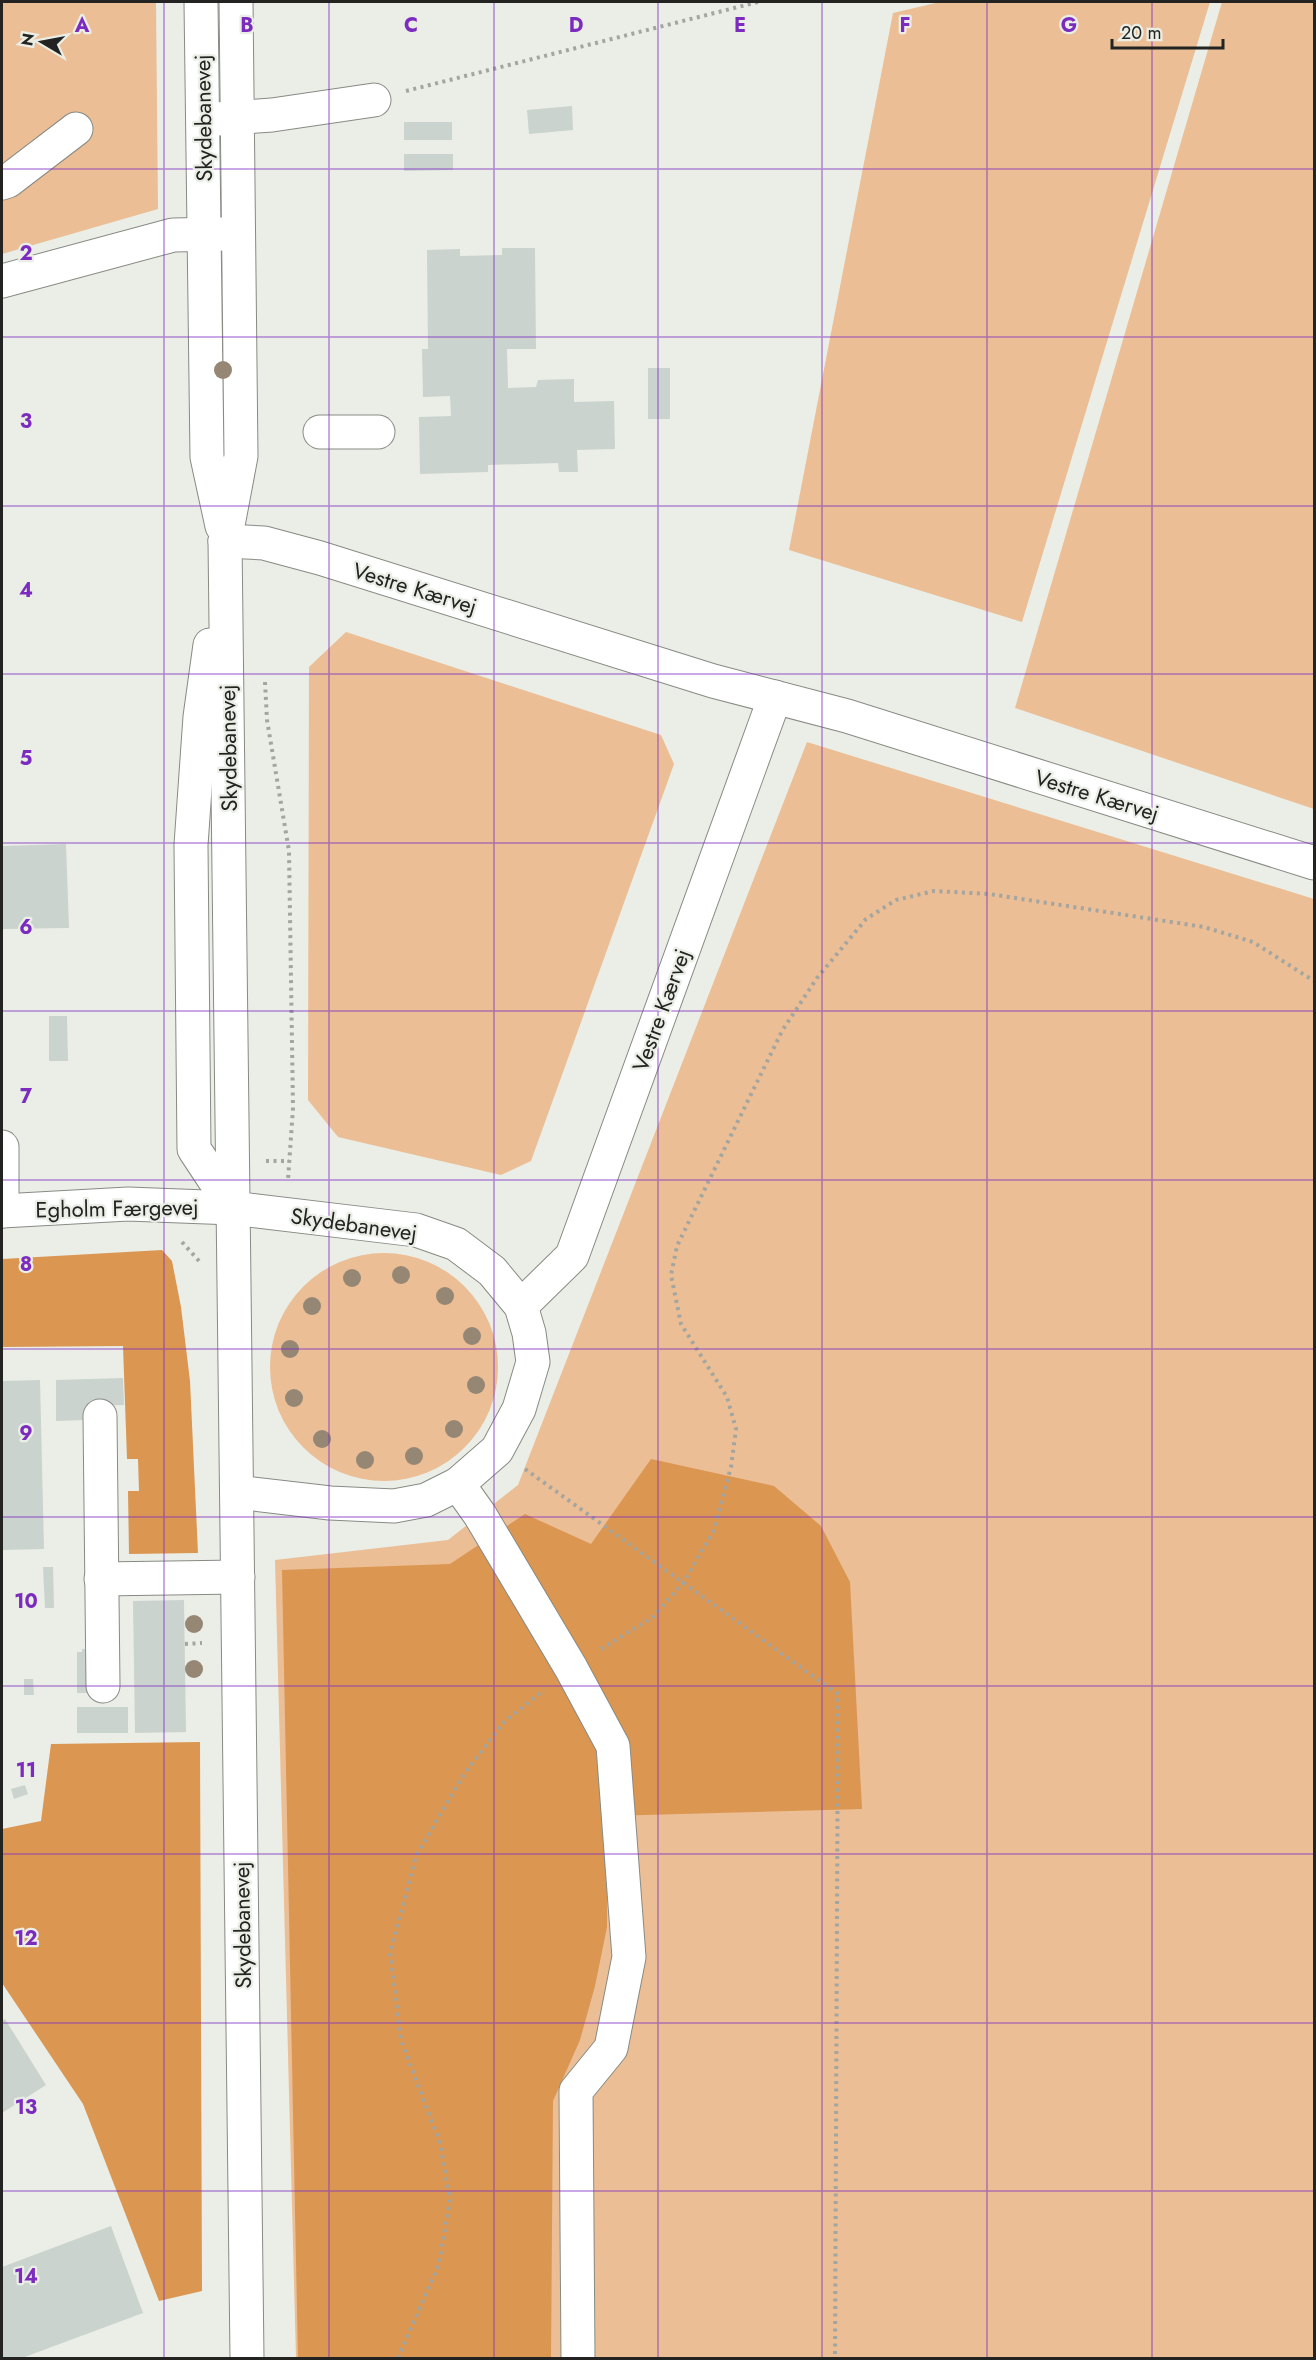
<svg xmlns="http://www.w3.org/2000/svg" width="1316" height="2360" font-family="Jost,sans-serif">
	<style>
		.green { fill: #ebbe95 }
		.forest { fill: #db9652 }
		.building { fill: #cbd3cf }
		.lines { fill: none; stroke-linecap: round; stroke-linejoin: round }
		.minor-casing { stroke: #878b84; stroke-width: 35 }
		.path { stroke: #a3a6a0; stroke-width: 4; stroke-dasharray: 3 4.5; stroke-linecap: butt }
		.minor { stroke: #fff; stroke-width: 33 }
		.tree { fill: #958774 }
		.grid { fill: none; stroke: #7b2cbf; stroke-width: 1.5; stroke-opacity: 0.55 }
		.labels { text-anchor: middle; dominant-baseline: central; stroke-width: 4.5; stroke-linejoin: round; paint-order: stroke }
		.street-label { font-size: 22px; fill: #232421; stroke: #eaeee6 }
		.grid-label { font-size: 20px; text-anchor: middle; font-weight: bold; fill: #7b2cbf; stroke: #eaeee6; stroke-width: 4.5; stroke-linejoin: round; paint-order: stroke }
	</style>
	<rect width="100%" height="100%" fill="#eaeee6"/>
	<g class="green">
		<polygon points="2,2 156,2 158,209 2,254"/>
		<polygon points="940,2 1210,2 1022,622 789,550 893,13"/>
		<polygon points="1222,2 1314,2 1314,809 1015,708"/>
		<polygon points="346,632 661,735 674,764 531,1161 501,1175 338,1137 308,1100 309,667"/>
		<polygon points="807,742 1314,899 1314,2358 296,2358 275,1560 448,1540 518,1485"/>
		<circle cx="384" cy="1367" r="114"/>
	</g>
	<g class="forest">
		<polygon points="162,1250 172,1261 181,1307 190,1381 198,1553 129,1554 128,1491 139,1491 138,1459 127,1459 123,1346 2,1347 2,1259"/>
		<polygon points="651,1459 774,1486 821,1526 850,1582 862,1809 607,1816 607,1927 595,1986 580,2040 553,2101 551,2358 298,2358 282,1570 450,1564 525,1514 591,1544"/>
		<polygon points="200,1742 202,2291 159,2301 83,2104 2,1983 2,1829 41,1821 51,1744"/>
	</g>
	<g class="building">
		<polygon points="572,106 573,130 529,134 527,110"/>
		<rect x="404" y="122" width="48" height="18"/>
		<polygon points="404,154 453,154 453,170 404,171"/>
		<polygon points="502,248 535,248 536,349 507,349 508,388 536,387 538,380 574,379 574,402 614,401 615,449 577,450 578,472 559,472 558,463 488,465 488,472 420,474 419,417 451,416 450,396 423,397 422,349 428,349 427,250 460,249 460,256 502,255"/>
		<rect x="648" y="368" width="22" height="51"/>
		<polygon points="66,844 69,928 2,929 2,846"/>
		<polygon points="49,1016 67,1016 68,1061 49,1061"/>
		<polygon points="123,1378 124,1405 85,1406 85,1420 56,1421 56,1380"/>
		<polygon points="40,1380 44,1549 2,1550 2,1381"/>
		<polygon points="43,1567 53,1567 54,1608 45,1608"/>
		<polygon points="184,1600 186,1732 135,1733 133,1601"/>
		<polygon points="82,1649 94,1649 93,1693 77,1693 77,1652 82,1652"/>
		<polygon points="24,1679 33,1679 34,1695 24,1695"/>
		<rect x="77" y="1707" width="51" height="26"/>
		<polygon points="25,1785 28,1794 14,1799 11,1789"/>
		<polygon points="5,2019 46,2085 2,2113 2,2021"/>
		<polygon points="111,2226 143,2313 22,2358 2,2358 2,2267"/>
	</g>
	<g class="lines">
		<defs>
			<g id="minor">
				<polyline points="201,2 207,457 222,526"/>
				<polyline points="236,2 241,456 225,541 247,2358"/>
				<polyline points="217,119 272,115 374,100"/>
				<polyline points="2,183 8,181 76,129"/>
				<polyline points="2,281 173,235 225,234"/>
				<polyline points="320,432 378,432"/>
				<polyline points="225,541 264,543 320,558 713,681 847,716 1314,863"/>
				<polyline points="210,645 200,717 191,845 194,1149 233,1208"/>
				<polyline points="2,1147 2,1211"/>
				<polyline points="2,1211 128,1204 233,1208 416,1230 456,1244 492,1271 521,1306 529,1333 533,1362 519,1409 497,1450 458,1484 426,1500 394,1506 330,1503 237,1492"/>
				<polyline points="521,1306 572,1256 775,697"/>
				<polyline points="100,1416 103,1686"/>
				<polyline points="458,1484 480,1515 571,1668 613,1746 629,1957 611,2048 576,2091 578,2358"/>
				<polyline points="101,1579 238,1577"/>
			</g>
		</defs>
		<use href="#minor" class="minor-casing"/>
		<g class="path">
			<polyline points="406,91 758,2"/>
			<polyline points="265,682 267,720 289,851 293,1108 288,1180"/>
			<polyline points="266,1161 289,1161"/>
			<polyline points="182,1242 199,1261"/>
			<polyline points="525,1469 838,1694 835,2358"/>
			<polyline points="185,1644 202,1643"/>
			<polyline points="601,1649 653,1617 683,1583 713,1532 731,1467 736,1429 727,1397 681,1324 671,1275 677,1246 782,1031 817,978 866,919 896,900 934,891 989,894 1204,927 1253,942 1314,981"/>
			<polyline points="398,2358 439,2264 450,2200 440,2143 401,2040 390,1952 416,1856 464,1774 504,1722 544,1690"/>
		</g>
		<use href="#minor" class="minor"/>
	</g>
	<g class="tree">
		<circle cx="223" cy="370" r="9"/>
		<circle cx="401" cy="1275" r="9"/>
		<circle cx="352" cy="1278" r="9"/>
		<circle cx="445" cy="1296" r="9"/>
		<circle cx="312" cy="1306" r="9"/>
		<circle cx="472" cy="1336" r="9"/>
		<circle cx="290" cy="1349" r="9"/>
		<circle cx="476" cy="1385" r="9"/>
		<circle cx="294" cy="1398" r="9"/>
		<circle cx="454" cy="1429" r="9"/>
		<circle cx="322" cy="1439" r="9"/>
		<circle cx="414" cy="1456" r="9"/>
		<circle cx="365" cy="1460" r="9"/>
		<circle cx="194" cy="1624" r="9"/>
		<circle cx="194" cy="1669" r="9"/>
	</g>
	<path class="grid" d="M164 2V2358M329 2V2358M494 2V2358M658 2V2358M822 2V2358M987 2V2358M1152 2V2358M2 169H1314M2 337H1314M2 506H1314M2 674H1314M2 843H1314M2 1011H1314M2 1180H1314M2 1349H1314M2 1517H1314M2 1686H1314M2 1854H1314M2 2023H1314M2 2191H1314"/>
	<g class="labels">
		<g class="street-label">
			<text transform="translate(203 118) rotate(-91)">Skydebanevej</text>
			<text transform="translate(415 588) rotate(17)">Vestre Kærvej</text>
			<text transform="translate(228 748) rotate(-91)">Skydebanevej</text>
			<text transform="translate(1097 795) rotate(17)">Vestre Kærvej</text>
			<text transform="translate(661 1010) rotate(-70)">Vestre Kærvej</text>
			<text transform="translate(117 1208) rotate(-1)">Egholm Færgevej</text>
			<text transform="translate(354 1224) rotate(8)">Skydebanevej</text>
			<text transform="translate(242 1925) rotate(-91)">Skydebanevej</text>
		</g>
	</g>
	<g class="grid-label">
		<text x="82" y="32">A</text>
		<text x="247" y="32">B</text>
		<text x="411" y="32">C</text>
		<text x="576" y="32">D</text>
		<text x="740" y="32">E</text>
		<text x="905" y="32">F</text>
		<text x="1069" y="32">G</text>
		<text x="26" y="260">2</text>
		<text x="26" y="428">3</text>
		<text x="26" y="597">4</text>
		<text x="26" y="765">5</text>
		<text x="26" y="934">6</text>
		<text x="26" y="1103">7</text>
		<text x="26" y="1271">8</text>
		<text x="26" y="1440">9</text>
		<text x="26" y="1608">10</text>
		<text x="26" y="1777">11</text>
		<text x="26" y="1945">12</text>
		<text x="26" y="2114">13</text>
		<text x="26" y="2283">14</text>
	</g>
	<rect width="1316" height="2360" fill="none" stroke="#232421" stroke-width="6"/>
	<g transform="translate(42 42) rotate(280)" stroke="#eaeee6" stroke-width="4.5" paint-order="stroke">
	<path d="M0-4.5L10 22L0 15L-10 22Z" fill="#232421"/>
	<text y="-9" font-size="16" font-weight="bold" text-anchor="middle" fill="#232421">N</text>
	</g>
	<path d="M1112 39v9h111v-9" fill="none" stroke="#232421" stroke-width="3"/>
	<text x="1121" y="39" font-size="18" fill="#232421" stroke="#eaeee6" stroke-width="4.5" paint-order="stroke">20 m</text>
</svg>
